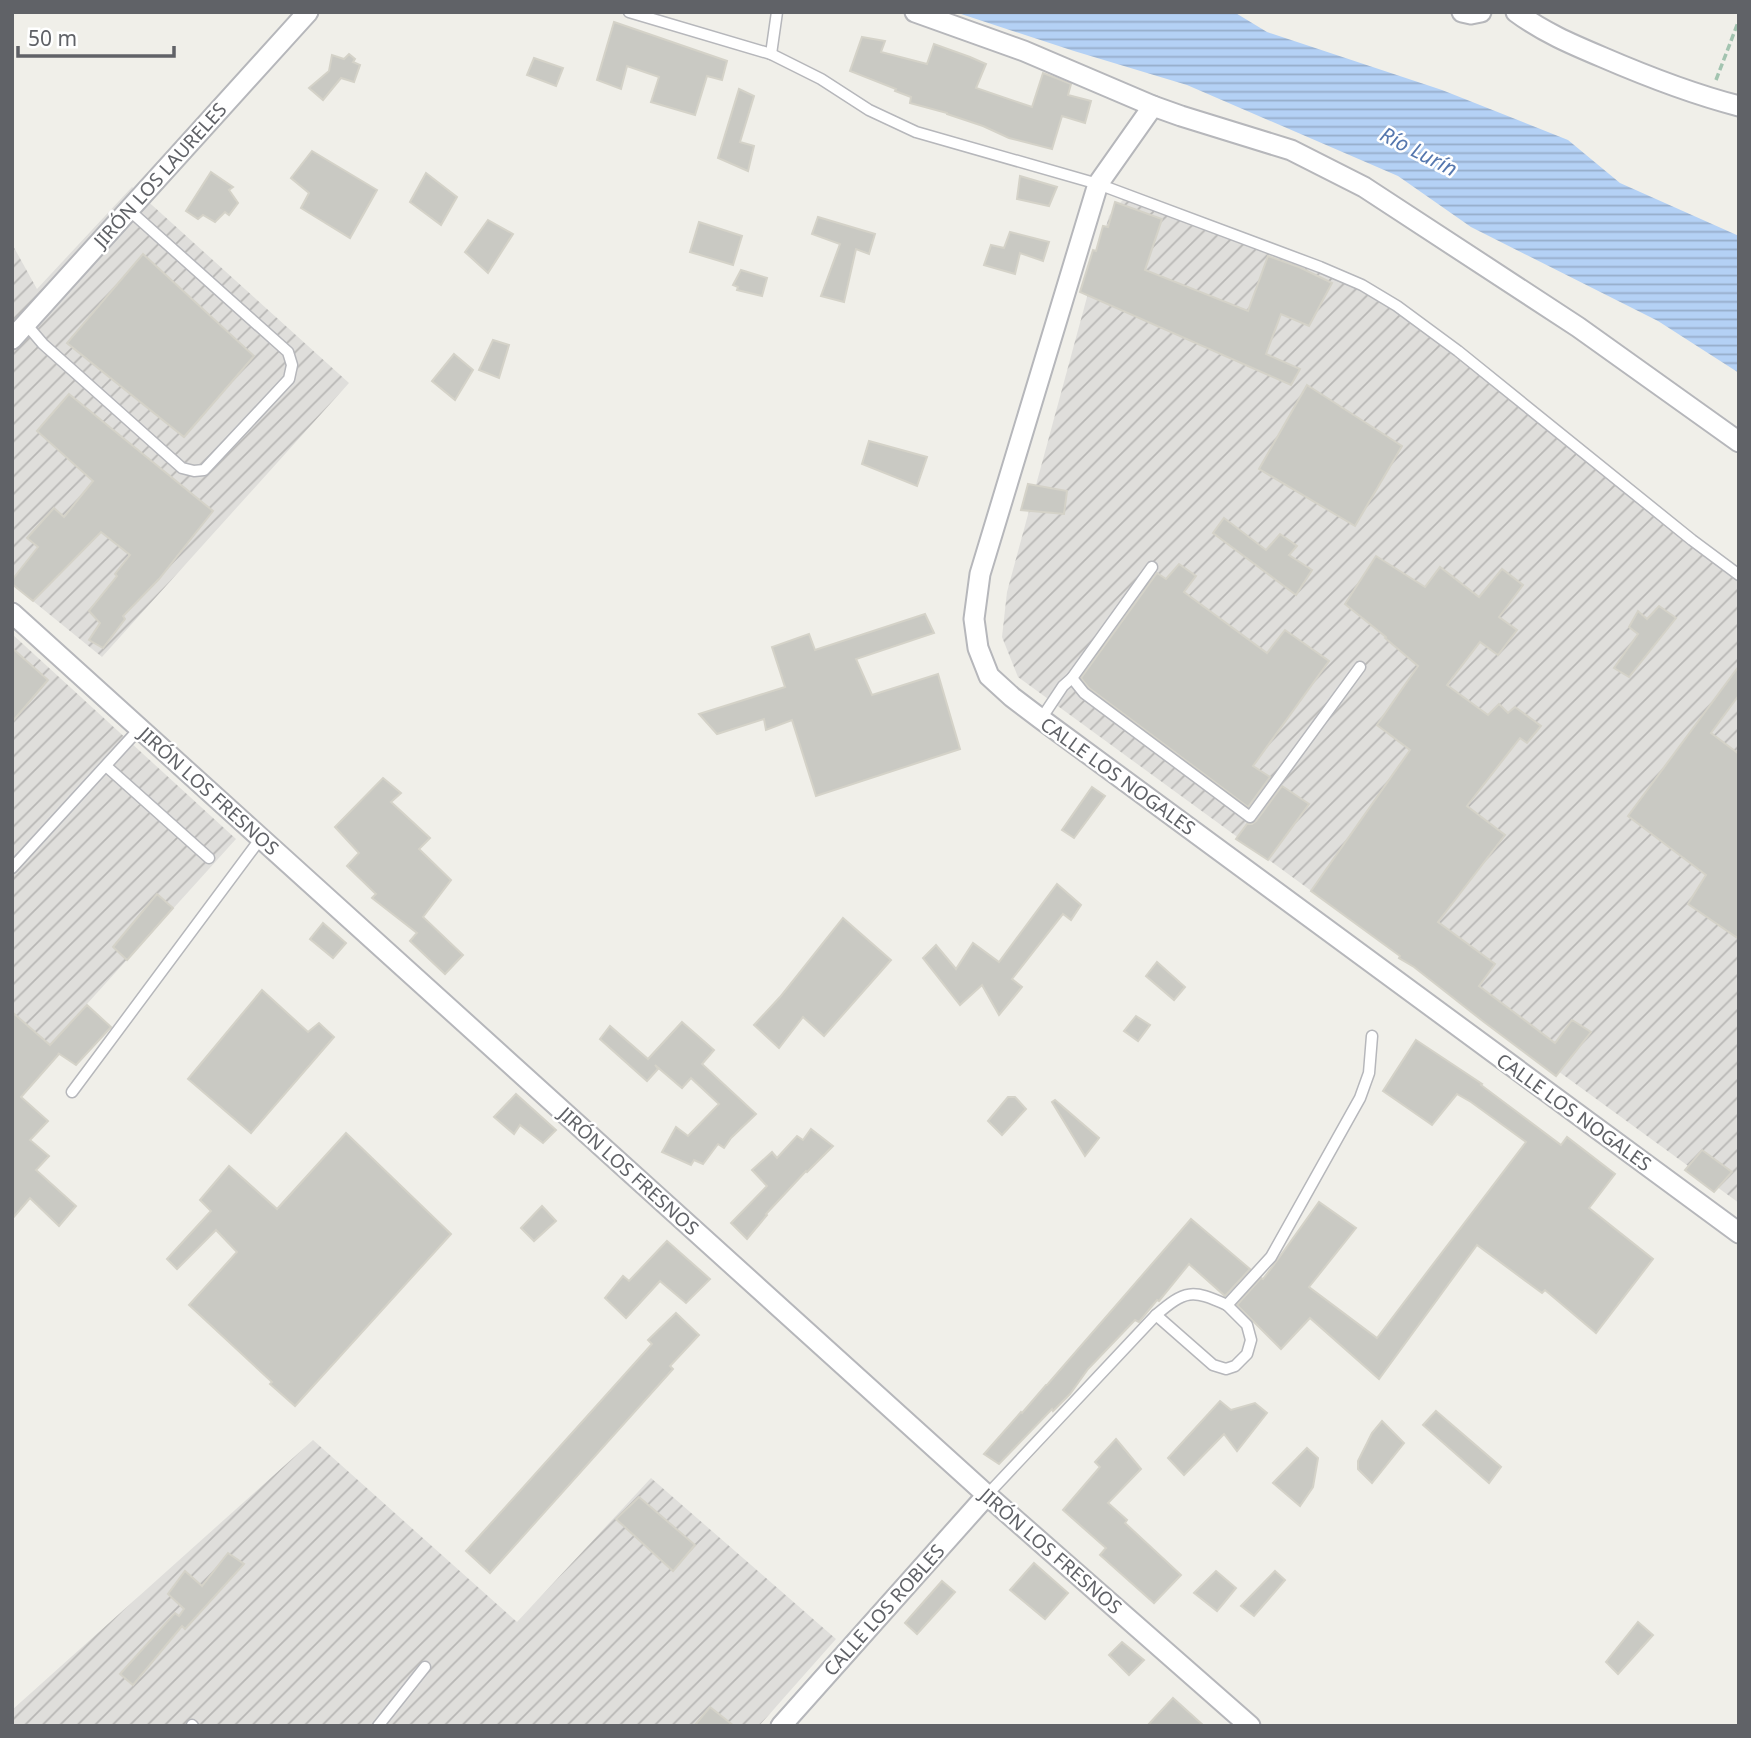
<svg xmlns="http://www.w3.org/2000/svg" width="1751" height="1738" font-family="'Noto Sans',sans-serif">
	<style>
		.industrial { fill: url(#industrial-furrows) }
		.water { fill: url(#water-rules) }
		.building { fill: #c9c9c3; stroke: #d4d2c8; stroke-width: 2 }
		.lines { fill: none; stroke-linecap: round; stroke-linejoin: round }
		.service-casing { stroke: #b6b7bb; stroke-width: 13 }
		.minor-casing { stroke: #b6b7bb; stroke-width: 23 }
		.path { stroke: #a3c4b0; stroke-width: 3.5; stroke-dasharray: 7 3.5; stroke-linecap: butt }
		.service { stroke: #fff; stroke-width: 10 }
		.minor { stroke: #fff; stroke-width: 19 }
		.labels { text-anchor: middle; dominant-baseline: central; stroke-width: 5; stroke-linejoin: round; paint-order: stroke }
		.street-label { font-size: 19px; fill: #606267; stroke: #fff }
		.water-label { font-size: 21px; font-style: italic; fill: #5577ae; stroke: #fff }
	</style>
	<defs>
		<pattern id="industrial-furrows" width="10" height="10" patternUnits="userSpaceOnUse" patternTransform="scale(1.75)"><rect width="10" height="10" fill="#dfdedb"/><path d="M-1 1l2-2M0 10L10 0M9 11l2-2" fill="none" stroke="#b8b7b5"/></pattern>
		<pattern id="water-rules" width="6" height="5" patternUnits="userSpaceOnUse" patternTransform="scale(1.75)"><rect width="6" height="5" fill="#b4d1f5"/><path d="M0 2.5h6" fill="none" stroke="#96adca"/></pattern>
	</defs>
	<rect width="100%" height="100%" fill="#f0efe9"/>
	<g class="industrial">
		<polygon points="132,187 349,383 102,657 12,584 12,244 37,289"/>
		<polygon points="1127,195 1330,274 1391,307 1739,570 1739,1203 1018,677 1002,637 1007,592 1109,216"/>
		<polygon points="12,634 236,839 12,1087"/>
		<polygon points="313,1440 517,1622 651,1478 836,1639 759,1726 12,1726 12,1710"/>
	</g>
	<polygon class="water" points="955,12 1234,12 1267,32 1442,90 1568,140 1620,183 1739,236 1739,373 1658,321 1471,227 1398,176 1187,85 1074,51"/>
	<g class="building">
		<polygon points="614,22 727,61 722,80 707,76 695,115 651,102 659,77 627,66 621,89 597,80"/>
		<polygon points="862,37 885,41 881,52 927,64 934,44 970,57 986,64 976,88 1032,107 1043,73 1056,78 1071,84 1068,95 1091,101 1085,123 1062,116 1052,149 1009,138 983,126 947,114 947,113 910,103 911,97 895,91 896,89 850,71"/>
		<polygon points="349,54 355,59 353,62 360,65 354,82 341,78 323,100 309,88 329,71 332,55 344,59"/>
		<polygon points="534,58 563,68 556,86 527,75"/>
		<polygon points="739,89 754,96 740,142 754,146 748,171 718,158"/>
		<polygon points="312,151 377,190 350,238 301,208 309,193 291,178"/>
		<polygon points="211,172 233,187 229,190 238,203 229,215 225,212 215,222 203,215 198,219 186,211"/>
		<polygon points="426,173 457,197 441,225 410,202"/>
		<polygon points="1020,176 1057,187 1049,206 1017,199"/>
		<polygon points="1115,202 1162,219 1145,270 1248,311 1268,256 1299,267 1332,283 1309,326 1281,314 1266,354 1300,369 1291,385 1080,292 1093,250 1096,251 1103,226 1108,227"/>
		<polygon points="818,217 875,234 869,254 856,249 844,302 821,296 840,244 812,234"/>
		<polygon points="488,220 513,234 488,273 465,252"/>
		<polygon points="699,222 742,236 733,265 690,252"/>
		<polygon points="1010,232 1049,242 1043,261 1020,253 1015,274 984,265 991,245 1004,248"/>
		<polygon points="143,254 254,356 184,437 67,343"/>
		<polygon points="741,270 767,278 762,296 737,290 738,287 733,285"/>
		<polygon points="493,340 509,345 499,378 479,370"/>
		<polygon points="454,354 473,370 455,400 432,381"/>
		<polygon points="1307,385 1402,446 1355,526 1259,469"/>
		<polygon points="69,394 213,511 159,579 123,616 125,619 103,648 89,640 100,623 89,611 117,576 115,574 130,555 101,532 33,601 12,584 12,580 38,547 27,538 54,508 64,517 93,481 37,431"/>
		<polygon points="869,441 927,457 917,486 862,464"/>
		<polygon points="1028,484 1067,491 1064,514 1021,510"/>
		<polygon points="1224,518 1266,550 1280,534 1297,546 1289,555 1312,570 1296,595 1213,533"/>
		<polygon points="1376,556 1425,587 1440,567 1479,597 1502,569 1523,585 1499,617 1517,630 1498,655 1480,642 1447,685 1488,715 1499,704 1508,713 1515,707 1541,726 1527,743 1520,738 1467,806 1505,835 1438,922 1495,964 1479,986 1555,1043 1572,1020 1591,1032 1556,1076 1484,1022 1414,967 1399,958 1400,956 1311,891 1410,750 1377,725 1418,666 1385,638 1386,637 1345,604"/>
		<polygon points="1179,564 1196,576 1184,592 1267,653 1285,630 1329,661 1253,766 1270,777 1248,807 1089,688 1081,678 1157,573 1166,579"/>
		<polygon points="1659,606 1676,618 1629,677 1614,668 1638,634 1629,627 1638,611 1647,619"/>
		<polygon points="925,614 934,633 856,659 872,695 938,674 960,749 816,796 792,720 766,730 764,719 717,734 699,714 785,687 772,647 809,634 815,650"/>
		<polygon points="12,648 48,680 12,722"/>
		<polygon points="1739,666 1739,695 1711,733 1739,754 1739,939 1688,904 1706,875 1628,816"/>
		<polygon points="383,778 401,793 391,802 430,838 419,849 451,880 423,917 463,955 445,974 410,941 417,933 372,898 376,894 347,866 359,853 335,827"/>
		<polygon points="1282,786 1309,804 1268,860 1236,839 1247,824 1252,824 1256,821"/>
		<polygon points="1092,787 1105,796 1074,838 1062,830"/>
		<polygon points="1057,884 1081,905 1071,920 1063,914 1012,979 1022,987 999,1015 982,985 960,1005 923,958 936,945 956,969 973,943 999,962"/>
		<polygon points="157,894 173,908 127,960 113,947"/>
		<polygon points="843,918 891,960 824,1036 803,1017 779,1048 754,1025 780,997"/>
		<polygon points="323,923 346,943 333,958 310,939"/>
		<polygon points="1157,962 1185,987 1174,1000 1146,976"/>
		<polygon points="262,990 308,1032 319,1023 334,1037 251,1133 188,1079"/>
		<polygon points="87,1005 111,1027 76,1065 58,1053 59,1054 21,1097 48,1121 30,1140 49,1156 36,1170 76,1206 59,1226 30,1198 12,1219 12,1012 50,1045"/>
		<polygon points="1136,1016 1150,1025 1138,1041 1124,1031"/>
		<polygon points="682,1022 714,1050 702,1064 756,1114 731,1138 724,1148 718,1144 703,1164 694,1160 691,1165 662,1152 676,1127 688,1136 719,1104 691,1078 682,1088 655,1065 658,1069 647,1081 600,1039 610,1026 648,1059"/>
		<polygon points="1416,1040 1482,1084 1481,1085 1561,1145 1567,1137 1615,1174 1589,1208 1653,1259 1596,1333 1545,1290 1542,1293 1477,1245 1379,1379 1310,1318 1281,1349 1237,1305 1261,1278 1263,1279 1276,1262 1319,1202 1356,1228 1309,1287 1377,1338 1526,1142 1471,1102 1457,1094 1432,1125 1383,1091"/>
		<polygon points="516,1094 556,1130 543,1143 520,1125 514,1134 494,1117"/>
		<polygon points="1008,1097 1015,1097 1026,1109 1002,1135 988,1121"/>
		<polygon points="1055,1100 1099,1138 1085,1156 1052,1102"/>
		<polygon points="811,1129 833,1146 807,1172 806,1171 766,1214 767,1215 747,1239 731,1223 767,1186 752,1170 772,1152 777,1158 797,1136 803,1140"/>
		<polygon points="346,1133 451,1234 295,1406 270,1384 272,1382 189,1305 237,1252 216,1230 177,1269 167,1259 211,1211 200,1200 229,1166 277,1209"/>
		<polygon points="1702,1150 1732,1172 1714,1192 1685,1170"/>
		<polygon points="542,1206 556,1221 534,1241 521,1228"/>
		<polygon points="1191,1219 1250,1269 1225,1296 1189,1264 1159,1301 1157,1300 1139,1322 1135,1320 1088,1369 1070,1394 1053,1411 1052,1409 999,1464 984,1454 1021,1412 1022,1413 1046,1385 1047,1385"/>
		<polygon points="667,1241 710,1279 686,1303 660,1281 626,1318 605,1298 623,1276 629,1281"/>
		<polygon points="676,1313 699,1335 670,1366 673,1369 490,1573 466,1551 652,1344 648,1340"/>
		<polygon points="1220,1401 1231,1410 1255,1403 1267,1413 1237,1451 1224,1434 1184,1475 1168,1458"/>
		<polygon points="1436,1411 1501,1467 1489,1483 1423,1425"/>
		<polygon points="1382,1421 1404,1443 1372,1483 1358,1469 1358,1461 1372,1433"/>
		<polygon points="1116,1439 1141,1469 1108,1503 1127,1520 1125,1523 1181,1575 1154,1603 1100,1555 1106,1548 1063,1510 1100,1467 1095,1462"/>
		<polygon points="1307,1448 1318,1458 1313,1487 1300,1506 1273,1483"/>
		<polygon points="639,1497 695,1545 673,1571 616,1519"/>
		<polygon points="228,1553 244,1564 185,1629 182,1626 133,1685 120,1674 175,1613 179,1616 184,1609 168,1594 185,1571 202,1586"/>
		<polygon points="1034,1563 1068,1593 1045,1619 1010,1590"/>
		<polygon points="1216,1571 1236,1588 1217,1611 1194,1593"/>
		<polygon points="1275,1571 1285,1580 1254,1616 1241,1606"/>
		<polygon points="942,1581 955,1592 917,1634 905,1623"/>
		<polygon points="1638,1622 1653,1635 1618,1674 1606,1662"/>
		<polygon points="1122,1642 1144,1660 1129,1675 1109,1655"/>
		<polygon points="1173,1698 1204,1726 1147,1726"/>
		<polygon points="710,1707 734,1726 694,1726"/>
	</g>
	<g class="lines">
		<defs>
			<g id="service">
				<polyline points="629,12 771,54 821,79 869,110 916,132 1098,184 1320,267 1362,285 1397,306 1458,351 1692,540 1739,575"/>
				<polyline points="771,54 777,12"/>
				<polyline points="26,324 43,344 182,468 194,471 204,470 289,379 292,365 288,352 129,210"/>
				<polyline points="1072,678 1084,693 1250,817 1360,667"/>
				<polyline points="1041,719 1063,686 1072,678 1152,567"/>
				<polyline points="106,766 209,858"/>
				<polyline points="12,868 140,728"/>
				<polyline points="72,1092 261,838"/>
				<path d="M1156 1315C1185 1290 1192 1289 1227 1305"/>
				<polyline points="987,1495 1156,1315 1213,1365 1226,1369 1235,1366 1247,1354 1251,1340 1247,1325 1227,1305 1271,1257 1360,1098 1369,1073 1372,1036"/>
				<polyline points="192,1725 193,1726"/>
				<polyline points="378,1726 425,1667"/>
			</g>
			<g id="minor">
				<polyline points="915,12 1024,51 1153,106 1181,116 1291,150 1364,187 1578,327 1739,442"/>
				<polyline points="1462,12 1471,14 1481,12"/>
				<path d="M1516 12C1543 32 1571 44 1602 57 1646 76 1692 94 1739 106"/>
				<polyline points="1153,106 1098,184 980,574 974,619 978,648 989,676 1012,697 1041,719 1739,1233"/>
				<polyline points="12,339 308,12"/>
				<polyline points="12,613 987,1495 1250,1726"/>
				<polyline points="781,1726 987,1495"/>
			</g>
		</defs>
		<use href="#service" class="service-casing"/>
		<use href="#minor" class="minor-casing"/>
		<polyline class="path" points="1716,80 1739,20"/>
		<use href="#service" class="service"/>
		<use href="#minor" class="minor"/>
	</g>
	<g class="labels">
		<g class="street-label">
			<text transform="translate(160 175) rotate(-48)">JIRÓN LOS LAURELES</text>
			<text transform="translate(1118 776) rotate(36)">CALLE LOS NOGALES</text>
			<text transform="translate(209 791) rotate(42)">JIRÓN LOS FRESNOS</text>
			<text transform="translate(1574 1112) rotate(36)">CALLE LOS NOGALES</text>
			<text transform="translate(629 1171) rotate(42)">JIRÓN LOS FRESNOS</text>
			<text transform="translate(1051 1551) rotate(41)">JIRÓN LOS FRESNOS</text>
			<text transform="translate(884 1610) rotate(-48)">CALLE LOS ROBLES</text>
		</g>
		<g class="water-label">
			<text transform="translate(1419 151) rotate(27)">Río Lurín</text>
		</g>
	</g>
	<rect width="1751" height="1738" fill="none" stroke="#606267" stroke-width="28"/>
	<path d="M18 46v10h156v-10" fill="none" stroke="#606267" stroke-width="3.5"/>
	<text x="28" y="46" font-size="21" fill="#606267" stroke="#ffffff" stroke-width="5" paint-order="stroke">50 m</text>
</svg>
